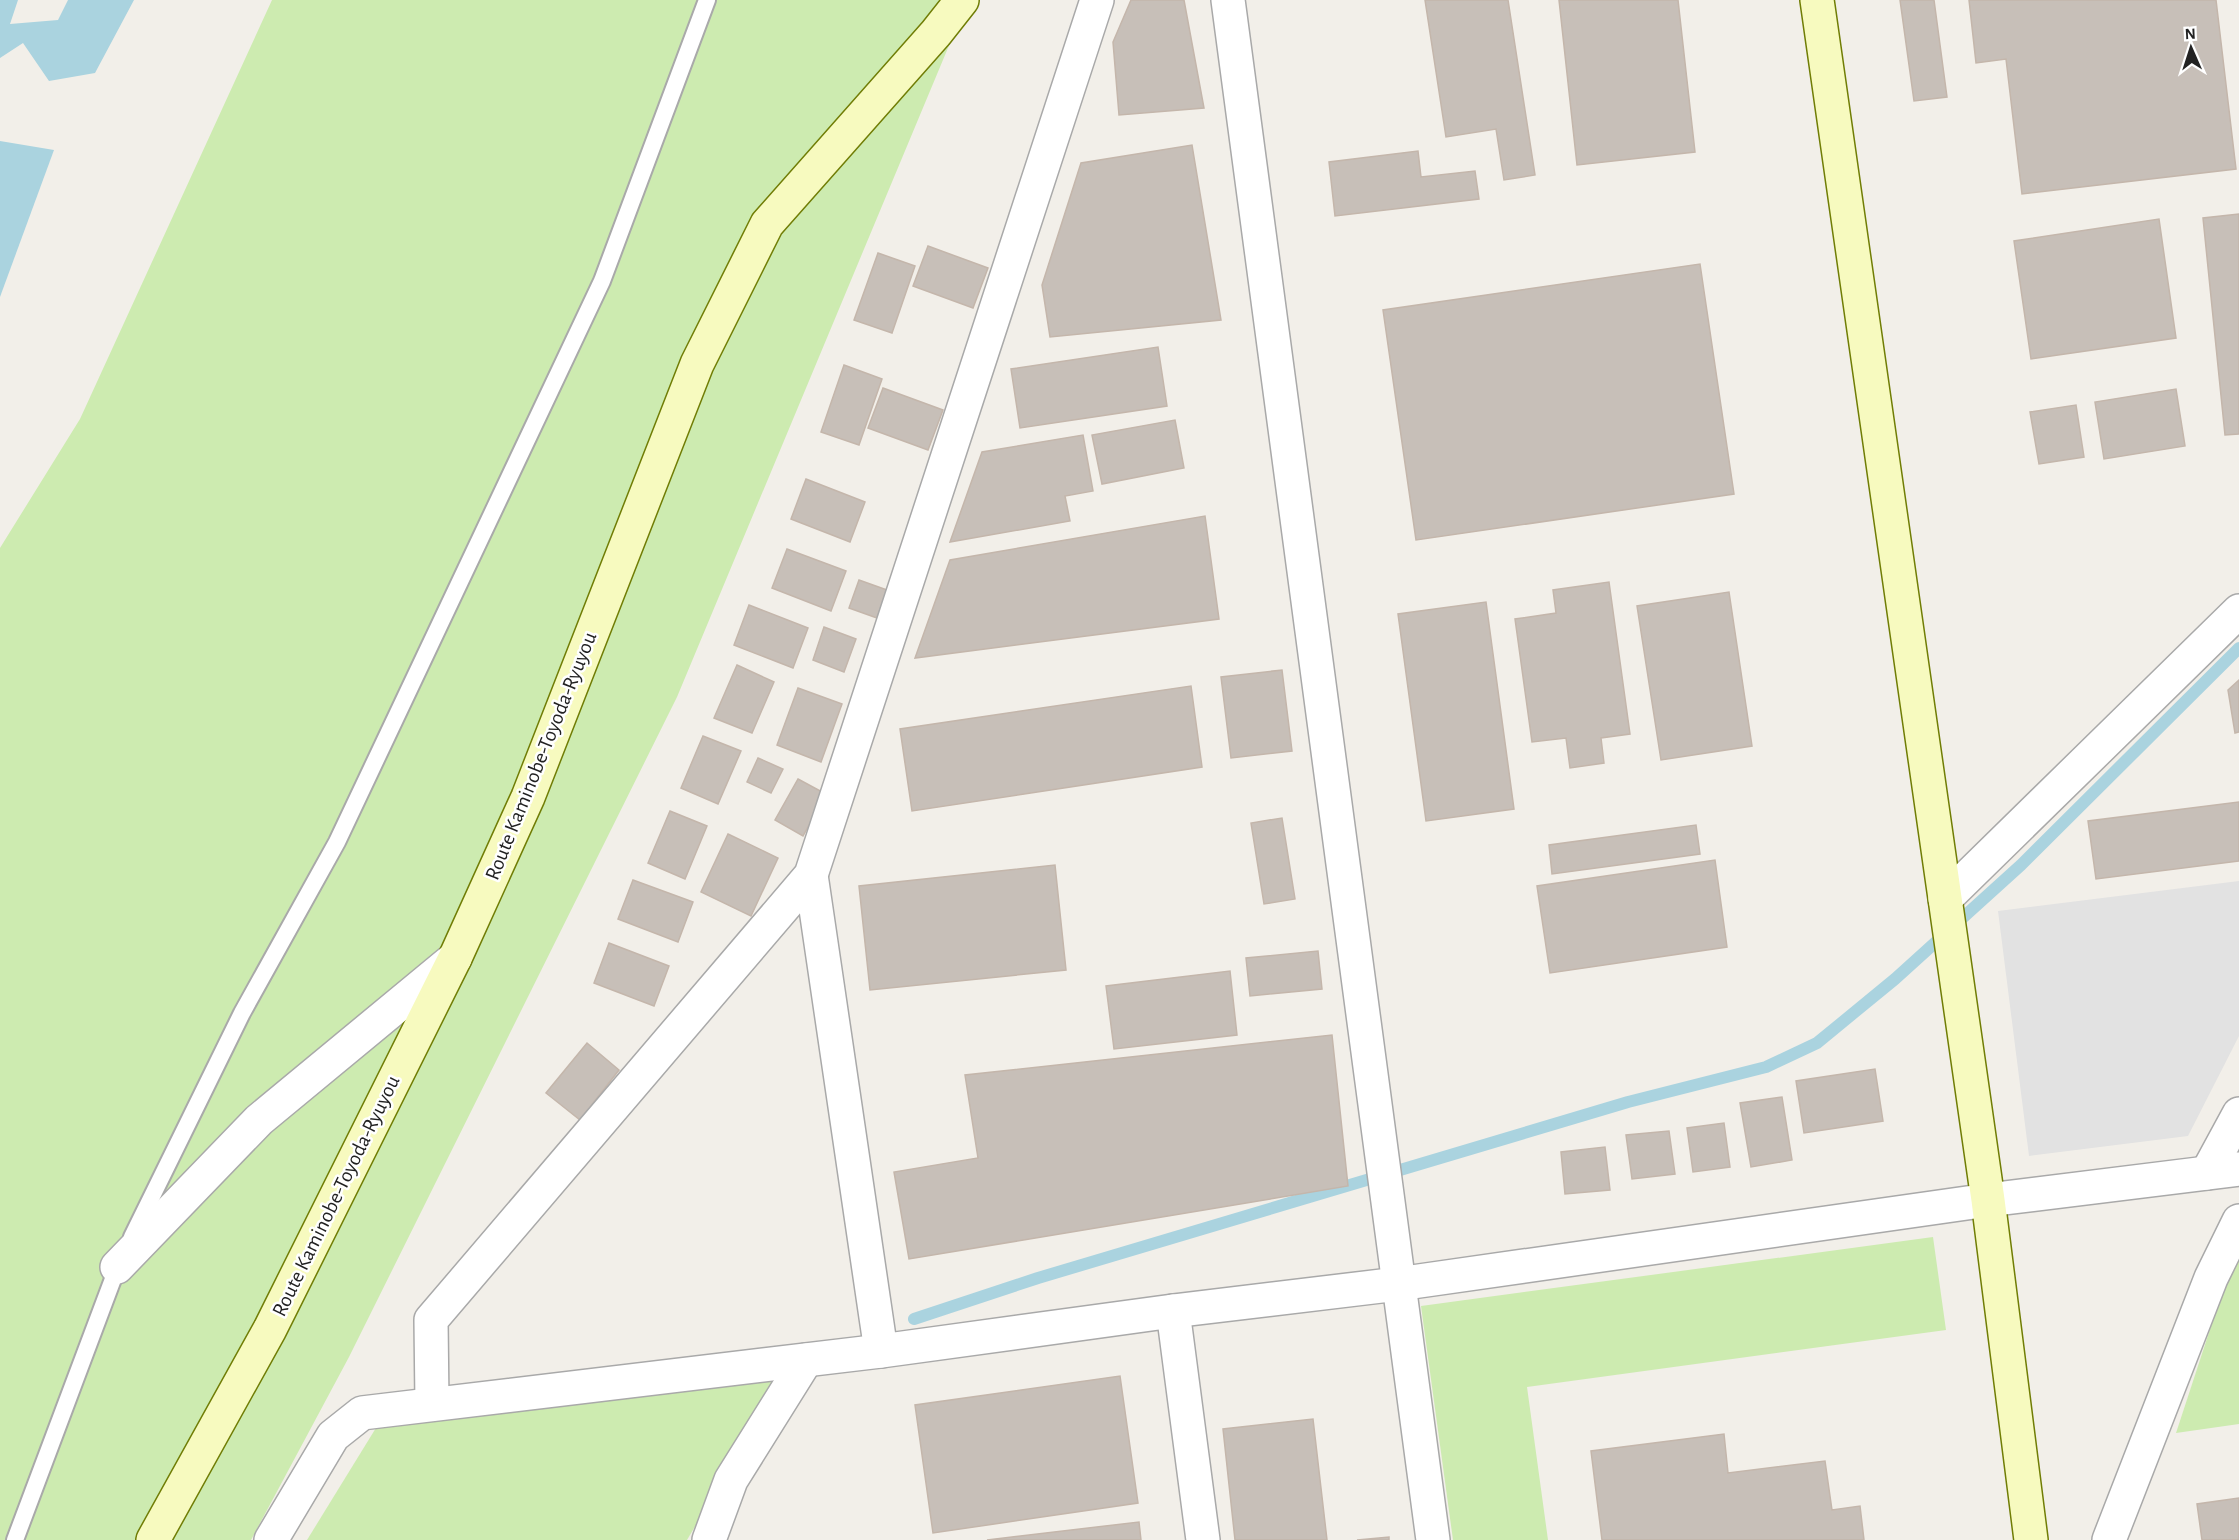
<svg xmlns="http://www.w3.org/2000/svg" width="2239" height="1540" font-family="'Alegreya Sans',sans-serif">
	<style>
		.grass { fill: #cdebb0 }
		.parking { fill: #e2e2e2 }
		.water { fill: #aad3df }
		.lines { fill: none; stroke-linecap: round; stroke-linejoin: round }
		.stream { stroke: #aad3df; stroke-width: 12 }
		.building { fill: #c7bfb8; stroke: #c4b6ab; stroke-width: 1.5 }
		.lane-casing { stroke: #a9a9a9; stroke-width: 20 }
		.street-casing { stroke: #a9a9a9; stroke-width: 36 }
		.secondary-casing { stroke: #707d05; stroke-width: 36 }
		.lane { stroke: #fff; stroke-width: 16 }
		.street { stroke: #fff; stroke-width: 33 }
		.secondary { stroke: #f7fabf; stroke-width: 33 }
		.labels { text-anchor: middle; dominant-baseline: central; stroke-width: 5; stroke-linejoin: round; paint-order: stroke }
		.street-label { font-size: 21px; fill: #222; stroke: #fff }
	</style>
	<rect width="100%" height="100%" fill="#f2efe9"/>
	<g class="grass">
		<polygon points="272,0 968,0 677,697 349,1357 251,1540 0,1540 0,548 80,419"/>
		<polygon points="1933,1237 1946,1330 1527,1387 1548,1540 1453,1540 1421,1306"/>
		<polygon points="2239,1241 2239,1424 2176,1433"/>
		<polygon points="793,1361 687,1540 307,1540 379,1423"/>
	</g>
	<polygon class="parking" points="2239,881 2239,1036 2188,1136 2029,1156 1998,911"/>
	<g class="water">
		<polygon points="0,0 18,0 10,24 58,20 68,0 134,0 95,73 49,81 23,43 0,58"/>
		<polygon points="0,141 54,150 0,297"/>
	</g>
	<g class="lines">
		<polyline class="stream" points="914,1319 1038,1278 1628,1102 1766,1067 1817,1043 1895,979 2021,865 2239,648"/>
	</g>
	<g class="building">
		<polygon points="1131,0 1184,0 1204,108 1119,115 1113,42"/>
		<polygon points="1425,0 1508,0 1535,175 1504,180 1496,129 1446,137"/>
		<polygon points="1559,0 1678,0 1695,152 1577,165"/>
		<polygon points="1900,0 1934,0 1947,97 1914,101"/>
		<polygon points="1969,0 2216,0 2236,169 2022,194 2006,59 1976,63"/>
		<polygon points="1192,145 1221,320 1050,337 1042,285 1081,163"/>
		<polygon points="1418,151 1421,177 1475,171 1479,199 1335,216 1329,162"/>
		<polygon points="2239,214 2239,434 2225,435 2203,218"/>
		<polygon points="2159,219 2176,338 2031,359 2014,241"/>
		<polygon points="928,246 988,268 973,308 913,286"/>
		<polygon points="878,253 915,266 892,333 854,320"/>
		<polygon points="1700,264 1734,494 1416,540 1383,310"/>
		<polygon points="1158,347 1167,406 1020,428 1011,369"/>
		<polygon points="844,365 882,379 859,445 821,432"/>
		<polygon points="883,388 943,410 928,450 868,428"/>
		<polygon points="2176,389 2185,446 2104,459 2095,402"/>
		<polygon points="2076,405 2084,457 2039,464 2030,412"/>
		<polygon points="1175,420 1184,468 1102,484 1092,435"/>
		<polygon points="1083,435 1093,491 1065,496 1070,521 950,542 982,452"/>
		<polygon points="806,479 865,502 850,542 791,519"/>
		<polygon points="1205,516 1219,619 915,658 950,560"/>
		<polygon points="787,549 846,571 831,611 772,588"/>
		<polygon points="859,580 887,590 877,618 849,608"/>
		<polygon points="1609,582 1630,734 1601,738 1604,763 1570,768 1566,738 1532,742 1515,619 1556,613 1553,590"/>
		<polygon points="1729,592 1752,746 1661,760 1637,606"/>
		<polygon points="1486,602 1514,809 1426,821 1398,614"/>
		<polygon points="749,605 808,628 793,668 734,645"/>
		<polygon points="824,627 856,639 844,672 813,660"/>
		<polygon points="737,665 774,682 752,733 714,718"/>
		<polygon points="1282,670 1292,751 1231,758 1221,677"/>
		<polygon points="2239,680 2239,732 2235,733 2228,690"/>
		<polygon points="1191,686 1202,767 912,811 900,729"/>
		<polygon points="798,688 842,704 821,762 777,745"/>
		<polygon points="703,736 741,751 718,804 681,788"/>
		<polygon points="758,758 783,769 771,793 747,782"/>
		<polygon points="798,779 826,794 803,836 775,820"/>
		<polygon points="2239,802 2239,861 2096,879 2088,821"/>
		<polygon points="670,811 707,826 685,879 648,863"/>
		<polygon points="1282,818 1295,899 1264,904 1251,823"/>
		<polygon points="1696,825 1700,854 1552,874 1549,845"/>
		<polygon points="728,834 778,858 751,916 701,892"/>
		<polygon points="1715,860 1727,947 1550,973 1537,886"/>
		<polygon points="1055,865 1066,970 870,990 859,886"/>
		<polygon points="633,880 693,902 678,942 618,919"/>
		<polygon points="609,943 669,966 654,1006 594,983"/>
		<polygon points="1318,951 1322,989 1250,996 1246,958"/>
		<polygon points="1230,971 1237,1035 1114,1049 1106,986"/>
		<polygon points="1332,1035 1348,1186 909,1259 894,1172 978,1158 965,1075"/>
		<polygon points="587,1043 619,1070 580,1120 546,1093"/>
		<polygon points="1875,1069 1883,1121 1804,1133 1796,1081"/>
		<polygon points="1782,1097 1792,1160 1751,1167 1740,1103"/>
		<polygon points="1724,1123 1730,1167 1693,1172 1687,1128"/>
		<polygon points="1669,1131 1675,1174 1632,1179 1626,1135"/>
		<polygon points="1605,1147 1610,1190 1565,1194 1561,1152"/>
		<polygon points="1120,1376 1138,1503 933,1533 915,1405"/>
		<polygon points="1313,1419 1327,1540 1235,1540 1223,1429"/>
		<polygon points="1724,1434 1728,1473 1825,1461 1832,1510 1860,1506 1864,1540 1602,1540 1591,1451"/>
		<polygon points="2239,1498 2239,1540 2202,1540 2197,1504"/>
		<polygon points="1139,1522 1141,1540 987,1540"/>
		<polygon points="1389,1537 1389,1540 1357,1540"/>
	</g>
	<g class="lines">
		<defs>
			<g id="lane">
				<polyline points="132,1237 242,1013 337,842 602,281 707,0"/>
				<polyline points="15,1540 119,1263"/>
			</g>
			<g id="street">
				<polyline points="1228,0 1433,1540"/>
				<polyline points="811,875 881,1351"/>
				<polyline points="1945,899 2239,611"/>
				<polyline points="2207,1173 2239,1114"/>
				<polyline points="117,1267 259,1120 455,958"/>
				<polyline points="1173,1311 1203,1540"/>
				<polyline points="432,1404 431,1320 811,875 1097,0"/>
				<polyline points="271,1540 333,1436 362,1413 881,1351 1173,1311 1398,1284 1988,1200 2239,1169"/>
				<polyline points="709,1540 731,1480 806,1360"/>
				<polyline points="2109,1540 2211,1278 2239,1221"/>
			</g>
			<g id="secondary">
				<polyline points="1817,0 1988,1200 2031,1540"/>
				<polyline points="153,1540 270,1329 455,958 528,797 697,364 767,224 936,33 962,0"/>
			</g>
		</defs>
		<use href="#lane" class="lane-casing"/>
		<use href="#street" class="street-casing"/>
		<use href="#secondary" class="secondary-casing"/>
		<use href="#lane" class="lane"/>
		<use href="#street" class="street"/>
		<use href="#secondary" class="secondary"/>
	</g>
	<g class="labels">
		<g class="street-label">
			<text transform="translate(541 756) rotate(-68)">Route Kaminobe-Toyoda-Ryuyou</text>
			<text transform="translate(336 1196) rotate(-64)">Route Kaminobe-Toyoda-Ryuyou</text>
		</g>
	</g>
	<g transform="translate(2191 48) rotate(357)" stroke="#ffffff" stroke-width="4.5" paint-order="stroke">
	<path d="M0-4.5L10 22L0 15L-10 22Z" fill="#222222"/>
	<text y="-9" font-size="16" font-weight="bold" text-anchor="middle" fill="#222222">N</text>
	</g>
</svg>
